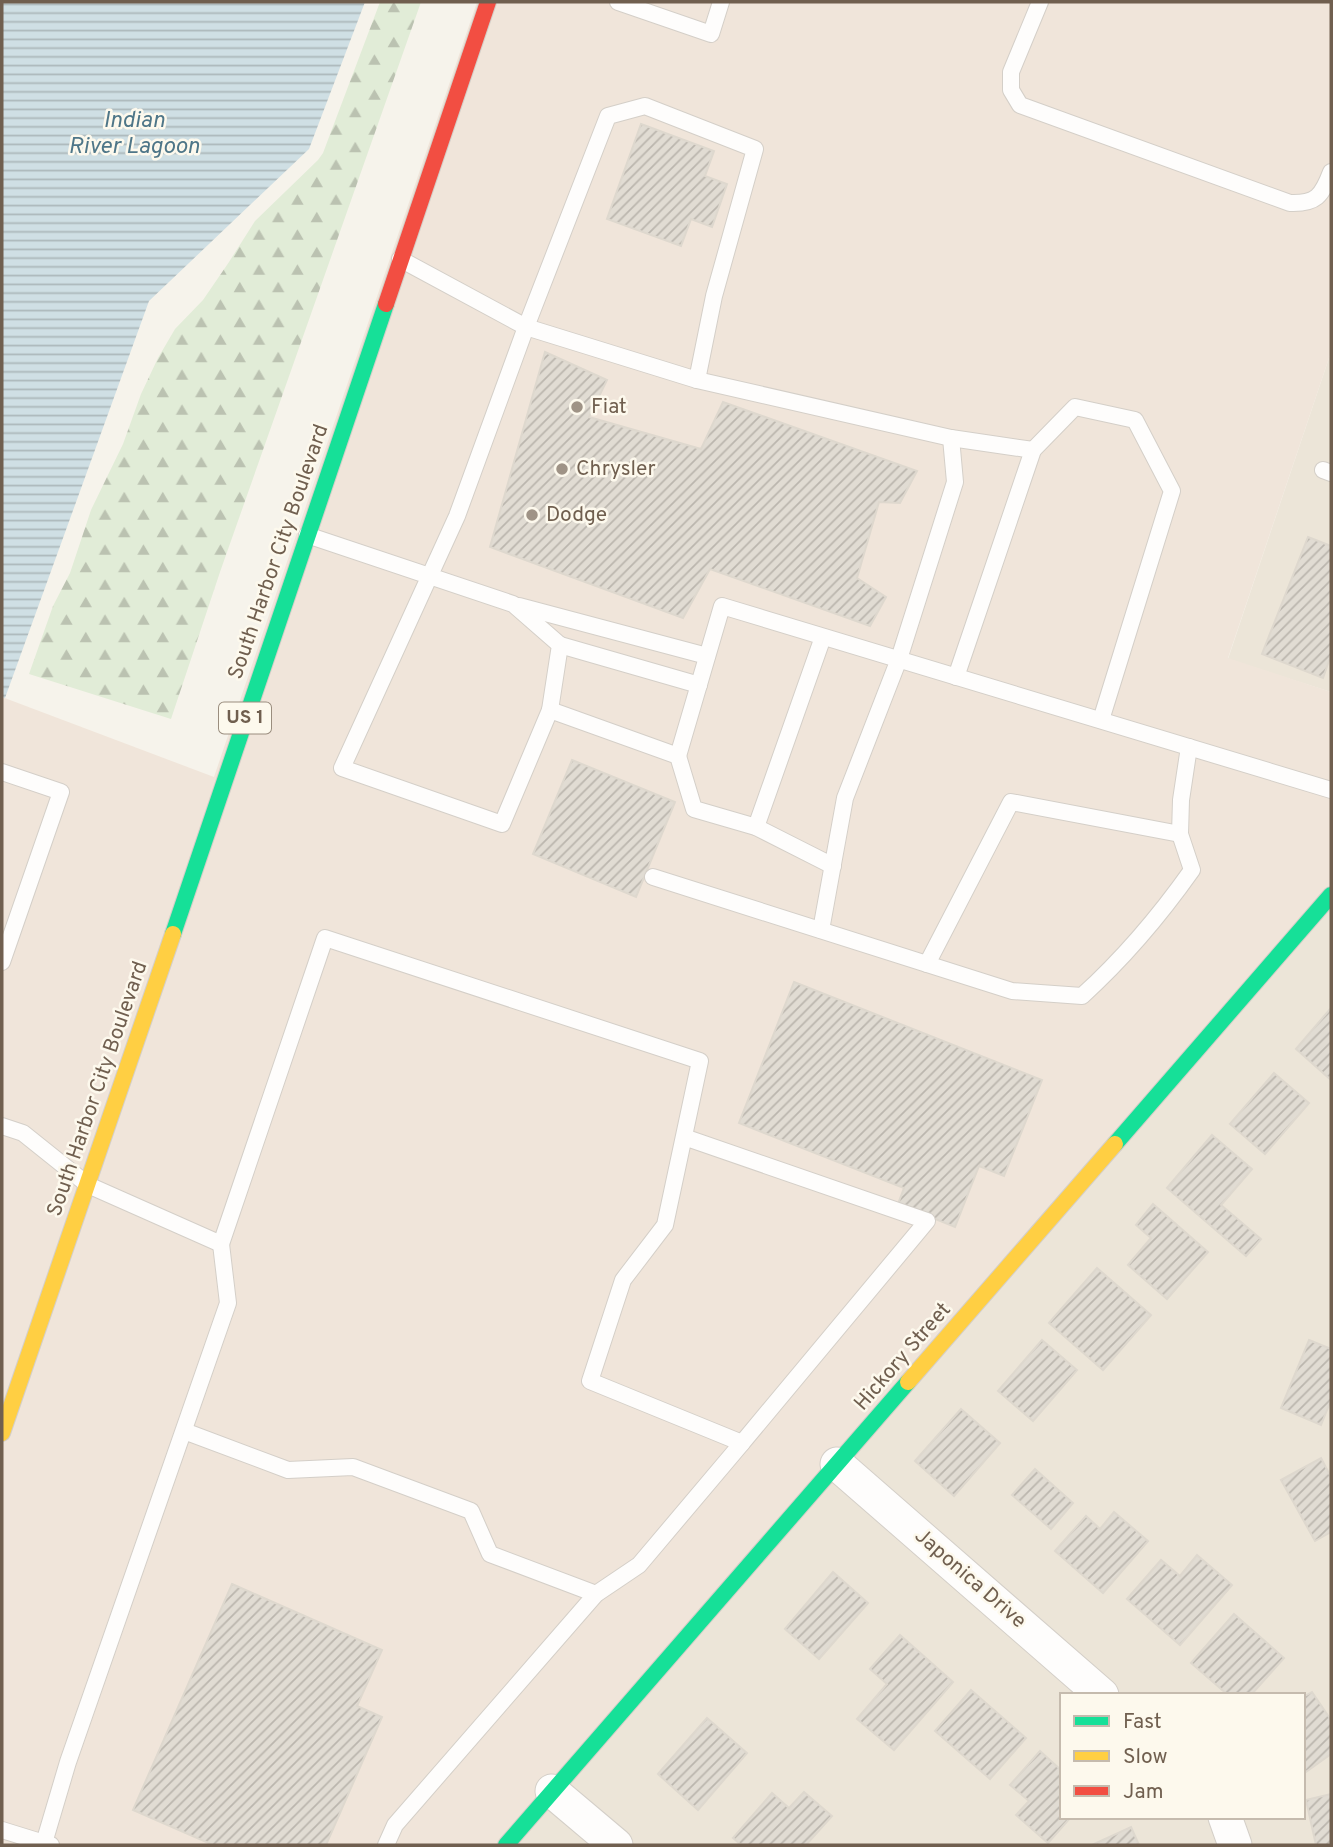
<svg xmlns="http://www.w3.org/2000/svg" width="1333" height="1847" font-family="Overpass,sans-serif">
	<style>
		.residential { fill: #ece5d8; fill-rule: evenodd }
		.commercial { fill: #f0e5da }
		.forest { fill: url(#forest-firs) }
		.water { fill: url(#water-rules) }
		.building { fill: url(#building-hatch); stroke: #ded8ce; stroke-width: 2 }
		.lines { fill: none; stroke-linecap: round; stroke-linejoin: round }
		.lane-casing { stroke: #d4cfc8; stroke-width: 18 }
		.street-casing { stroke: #d4cfc8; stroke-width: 35 }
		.fast-casing { stroke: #d4cfc8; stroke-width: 18 }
		.slow-casing { stroke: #d4cfc8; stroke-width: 18 }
		.jam-casing { stroke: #d4cfc8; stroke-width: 18 }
		.lane { stroke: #fefdfc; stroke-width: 16 }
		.street { stroke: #fefdfc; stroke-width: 33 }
		.fast { stroke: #16e098; stroke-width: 16 }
		.slow { stroke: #ffcf43; stroke-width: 16 }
		.jam { stroke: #f24e42; stroke-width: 16 }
		.poi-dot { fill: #9f9386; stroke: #fdf9ed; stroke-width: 2.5 }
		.labels { text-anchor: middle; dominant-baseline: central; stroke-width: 5; stroke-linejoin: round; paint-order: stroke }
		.shield { fill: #fdf9ed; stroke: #9a8d7e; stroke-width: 2 }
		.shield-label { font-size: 19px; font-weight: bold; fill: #705f4f }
		.poi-label { font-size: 21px; fill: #705f4f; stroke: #fdf9ed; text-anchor: start }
		.street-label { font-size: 21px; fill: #705f4f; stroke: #fdf9ed }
		.water-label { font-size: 23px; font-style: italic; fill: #4e7688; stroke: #fdf9ed }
	</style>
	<defs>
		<pattern id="forest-firs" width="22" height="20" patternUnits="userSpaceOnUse" patternTransform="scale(1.75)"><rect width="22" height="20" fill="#e1ecd7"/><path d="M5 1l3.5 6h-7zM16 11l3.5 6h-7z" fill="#bbc2b1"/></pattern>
		<pattern id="water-rules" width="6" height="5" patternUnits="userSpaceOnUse" patternTransform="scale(1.75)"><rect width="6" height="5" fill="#cfdfe4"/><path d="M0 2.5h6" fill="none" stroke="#acb8bb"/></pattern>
		<pattern id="building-hatch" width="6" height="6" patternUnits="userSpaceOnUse" patternTransform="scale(1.75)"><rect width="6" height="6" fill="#e1dcd3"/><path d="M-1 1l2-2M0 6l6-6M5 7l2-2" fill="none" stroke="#bbb6ae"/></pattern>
	</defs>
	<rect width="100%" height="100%" fill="#f6f3eb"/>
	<g class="residential">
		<polygon points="1331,352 1331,692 1228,659"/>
		<path d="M1331 895V1845H506ZM1062 1695H1303V1817H1062Z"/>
	</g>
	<polygon class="commercial" points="477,2 1331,2 1331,352 1228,658 1331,692 1331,895 506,1845 2,1845 2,697 214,777"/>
	<polygon class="forest" points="380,2 421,2 220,572 171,719 29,674 53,606 70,573 91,510 123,444 141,394 158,358 175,329 203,300 229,262 255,221 318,160 323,153"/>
	<polygon class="water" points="2,2 365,2 309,149 149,301 5,698 2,697"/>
	<g class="building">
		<polygon points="641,124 714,151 705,176 727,184 712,227 691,219 681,246 607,219"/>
		<polygon points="545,352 607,380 589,417 701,449 723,402 917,471 900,503 879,502 857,578 886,597 870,626 710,569 683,618 490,547"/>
		<polygon points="1308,537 1331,546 1331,655 1323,678 1262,654"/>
		<polygon points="572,760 675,802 636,897 533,854"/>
		<polygon points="794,982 1042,1080 1004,1176 979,1166 955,1227 898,1204 904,1188 739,1123"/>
		<polygon points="1331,1008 1331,1080 1296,1049"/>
		<polygon points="1274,1073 1309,1103 1265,1154 1230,1124"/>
		<polygon points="1212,1135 1252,1169 1221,1205 1261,1239 1246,1256 1167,1188"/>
		<polygon points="1153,1204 1208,1252 1167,1299 1128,1265 1151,1238 1136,1225"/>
		<polygon points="1097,1268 1151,1315 1103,1370 1049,1323"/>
		<polygon points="1042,1340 1077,1370 1033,1421 998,1391"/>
		<polygon points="1309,1340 1331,1349 1331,1400 1321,1425 1281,1408"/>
		<polygon points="961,1409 1000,1443 954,1496 915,1461"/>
		<polygon points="1321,1458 1331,1477 1331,1532 1315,1541 1281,1480"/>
		<polygon points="1035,1469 1073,1503 1051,1529 1012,1495"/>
		<polygon points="1114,1512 1148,1541 1103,1593 1055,1551 1086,1516 1100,1529"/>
		<polygon points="1197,1555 1232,1585 1180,1645 1127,1599 1161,1560 1180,1576"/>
		<polygon points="833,1572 868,1603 819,1659 785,1629"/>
		<polygon points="232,1584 382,1650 357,1706 382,1717 326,1845 213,1845 133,1810"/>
		<polygon points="1234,1614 1284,1658 1251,1695 1228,1695 1191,1663"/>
		<polygon points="900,1635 953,1682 894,1750 857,1719 887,1684 870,1669"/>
		<polygon points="971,1690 1026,1738 990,1779 935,1731"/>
		<polygon points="1312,1692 1331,1720 1331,1754 1303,1774 1303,1697"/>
		<polygon points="707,1718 747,1753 698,1810 658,1774"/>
		<polygon points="1040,1751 1062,1771 1062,1817 1071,1817 1048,1843 1016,1815 1029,1801 1010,1785"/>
		<polygon points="804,1792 832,1816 806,1845 741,1845 733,1838 772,1793 789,1808"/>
		<polygon points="1331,1794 1331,1845 1316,1845 1306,1800"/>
		<polygon points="1131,1827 1139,1845 1092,1845"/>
	</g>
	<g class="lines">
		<defs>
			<g id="lane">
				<polyline points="618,2 711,34 721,2"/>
				<path d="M1040 2 1011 72V90L1020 105 1290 203C1316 204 1322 196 1331 172"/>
				<polyline points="400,259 526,327 697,380 951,438 1033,450"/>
				<polyline points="1323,470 1331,473"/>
				<polyline points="307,535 513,604 560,645 550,710 502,824 342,768 457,516 526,327 608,116 645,106 755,149 714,296 697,380"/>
				<polyline points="519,606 707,656"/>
				<polyline points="560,645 699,685"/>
				<polyline points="956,677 1033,450 1075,407 1135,420 1172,491 1101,720"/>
				<polyline points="550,710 678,756 694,809 756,827 833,866"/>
				<polyline points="678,756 722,606 1331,790"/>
				<polyline points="2,772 61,792 2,962"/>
				<polyline points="756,827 823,637"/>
				<path d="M653 877 1012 991 1082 996C1125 957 1158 918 1192 870L1180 834 1181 800 1189 747"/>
				<polyline points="821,930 845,798 899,659 955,482 951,438"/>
				<polyline points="927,964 1011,802 1180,834"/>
				<polyline points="2,1126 23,1133 88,1185 221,1244 325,938 700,1061 665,1225 623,1280 590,1381 742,1443 927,1221 684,1137"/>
				<polyline points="184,1431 288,1470 353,1467 471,1511 490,1554 596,1594"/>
				<polyline points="2,1830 44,1843"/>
				<polyline points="51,1845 44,1843 68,1762 228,1303 221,1244"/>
				<polyline points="386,1845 395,1825 596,1594 639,1565 742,1443"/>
			</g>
			<g id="street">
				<polyline points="837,1464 1102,1695"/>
				<polyline points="552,1791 616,1845"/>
				<polyline points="1225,1817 1235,1845"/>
			</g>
			<g id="fast">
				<polyline points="173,934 386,304"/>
				<polyline points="1115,1144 1331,895"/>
				<polyline points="506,1845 908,1382"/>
			</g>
			<g id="slow">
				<polyline points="908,1382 1115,1144"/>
				<polyline points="2,1433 173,934"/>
			</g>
			<polyline id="jam" points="386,304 488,2"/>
		</defs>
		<use href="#lane" class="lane-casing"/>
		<use href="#street" class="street-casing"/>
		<use href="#fast" class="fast-casing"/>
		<use href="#slow" class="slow-casing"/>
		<use href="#jam" class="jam-casing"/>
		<use href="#lane" class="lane"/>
		<use href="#street" class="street"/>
		<use href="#fast" class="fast"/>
		<use href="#slow" class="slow"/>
		<use href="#jam" class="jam"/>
	</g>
	<g class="poi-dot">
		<circle cx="577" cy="407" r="7"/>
		<circle cx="562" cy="469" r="7"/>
		<circle cx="532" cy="515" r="7"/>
	</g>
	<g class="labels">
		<rect class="shield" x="219" y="702.5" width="52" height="31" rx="5"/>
		<g class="shield-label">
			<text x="245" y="718">US 1</text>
		</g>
		<g class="poi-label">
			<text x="591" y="407">Fiat</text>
			<text x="576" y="469">Chrysler</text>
			<text x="546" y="515">Dodge</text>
		</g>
		<g class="street-label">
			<text transform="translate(279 552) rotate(-71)">South Harbor City Boulevard</text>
			<text transform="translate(98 1089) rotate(-71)">South Harbor City Boulevard</text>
			<text transform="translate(903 1357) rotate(-49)">Hickory Street</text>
			<text transform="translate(970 1579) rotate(41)">Japonica Drive</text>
		</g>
		<g class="water-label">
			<text x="134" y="121">Indian<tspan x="134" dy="26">River Lagoon</tspan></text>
		</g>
	</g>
	<rect width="1333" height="1847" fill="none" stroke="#705f4f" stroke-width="7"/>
	<rect x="1060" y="1693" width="245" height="126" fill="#fdf9ed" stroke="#c5bbae" stroke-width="2"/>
	<rect x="1074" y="1716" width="35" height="10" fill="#16e098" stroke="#c5bbae" stroke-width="2"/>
	<text x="1123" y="1728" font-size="21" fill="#705f4f">Fast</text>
	<rect x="1074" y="1751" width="35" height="10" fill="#ffcf43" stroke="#c5bbae" stroke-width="2"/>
	<text x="1123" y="1763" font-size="21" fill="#705f4f">Slow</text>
	<rect x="1074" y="1786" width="35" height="10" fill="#f24e42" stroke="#c5bbae" stroke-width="2"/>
	<text x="1123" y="1798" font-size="21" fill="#705f4f">Jam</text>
</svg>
